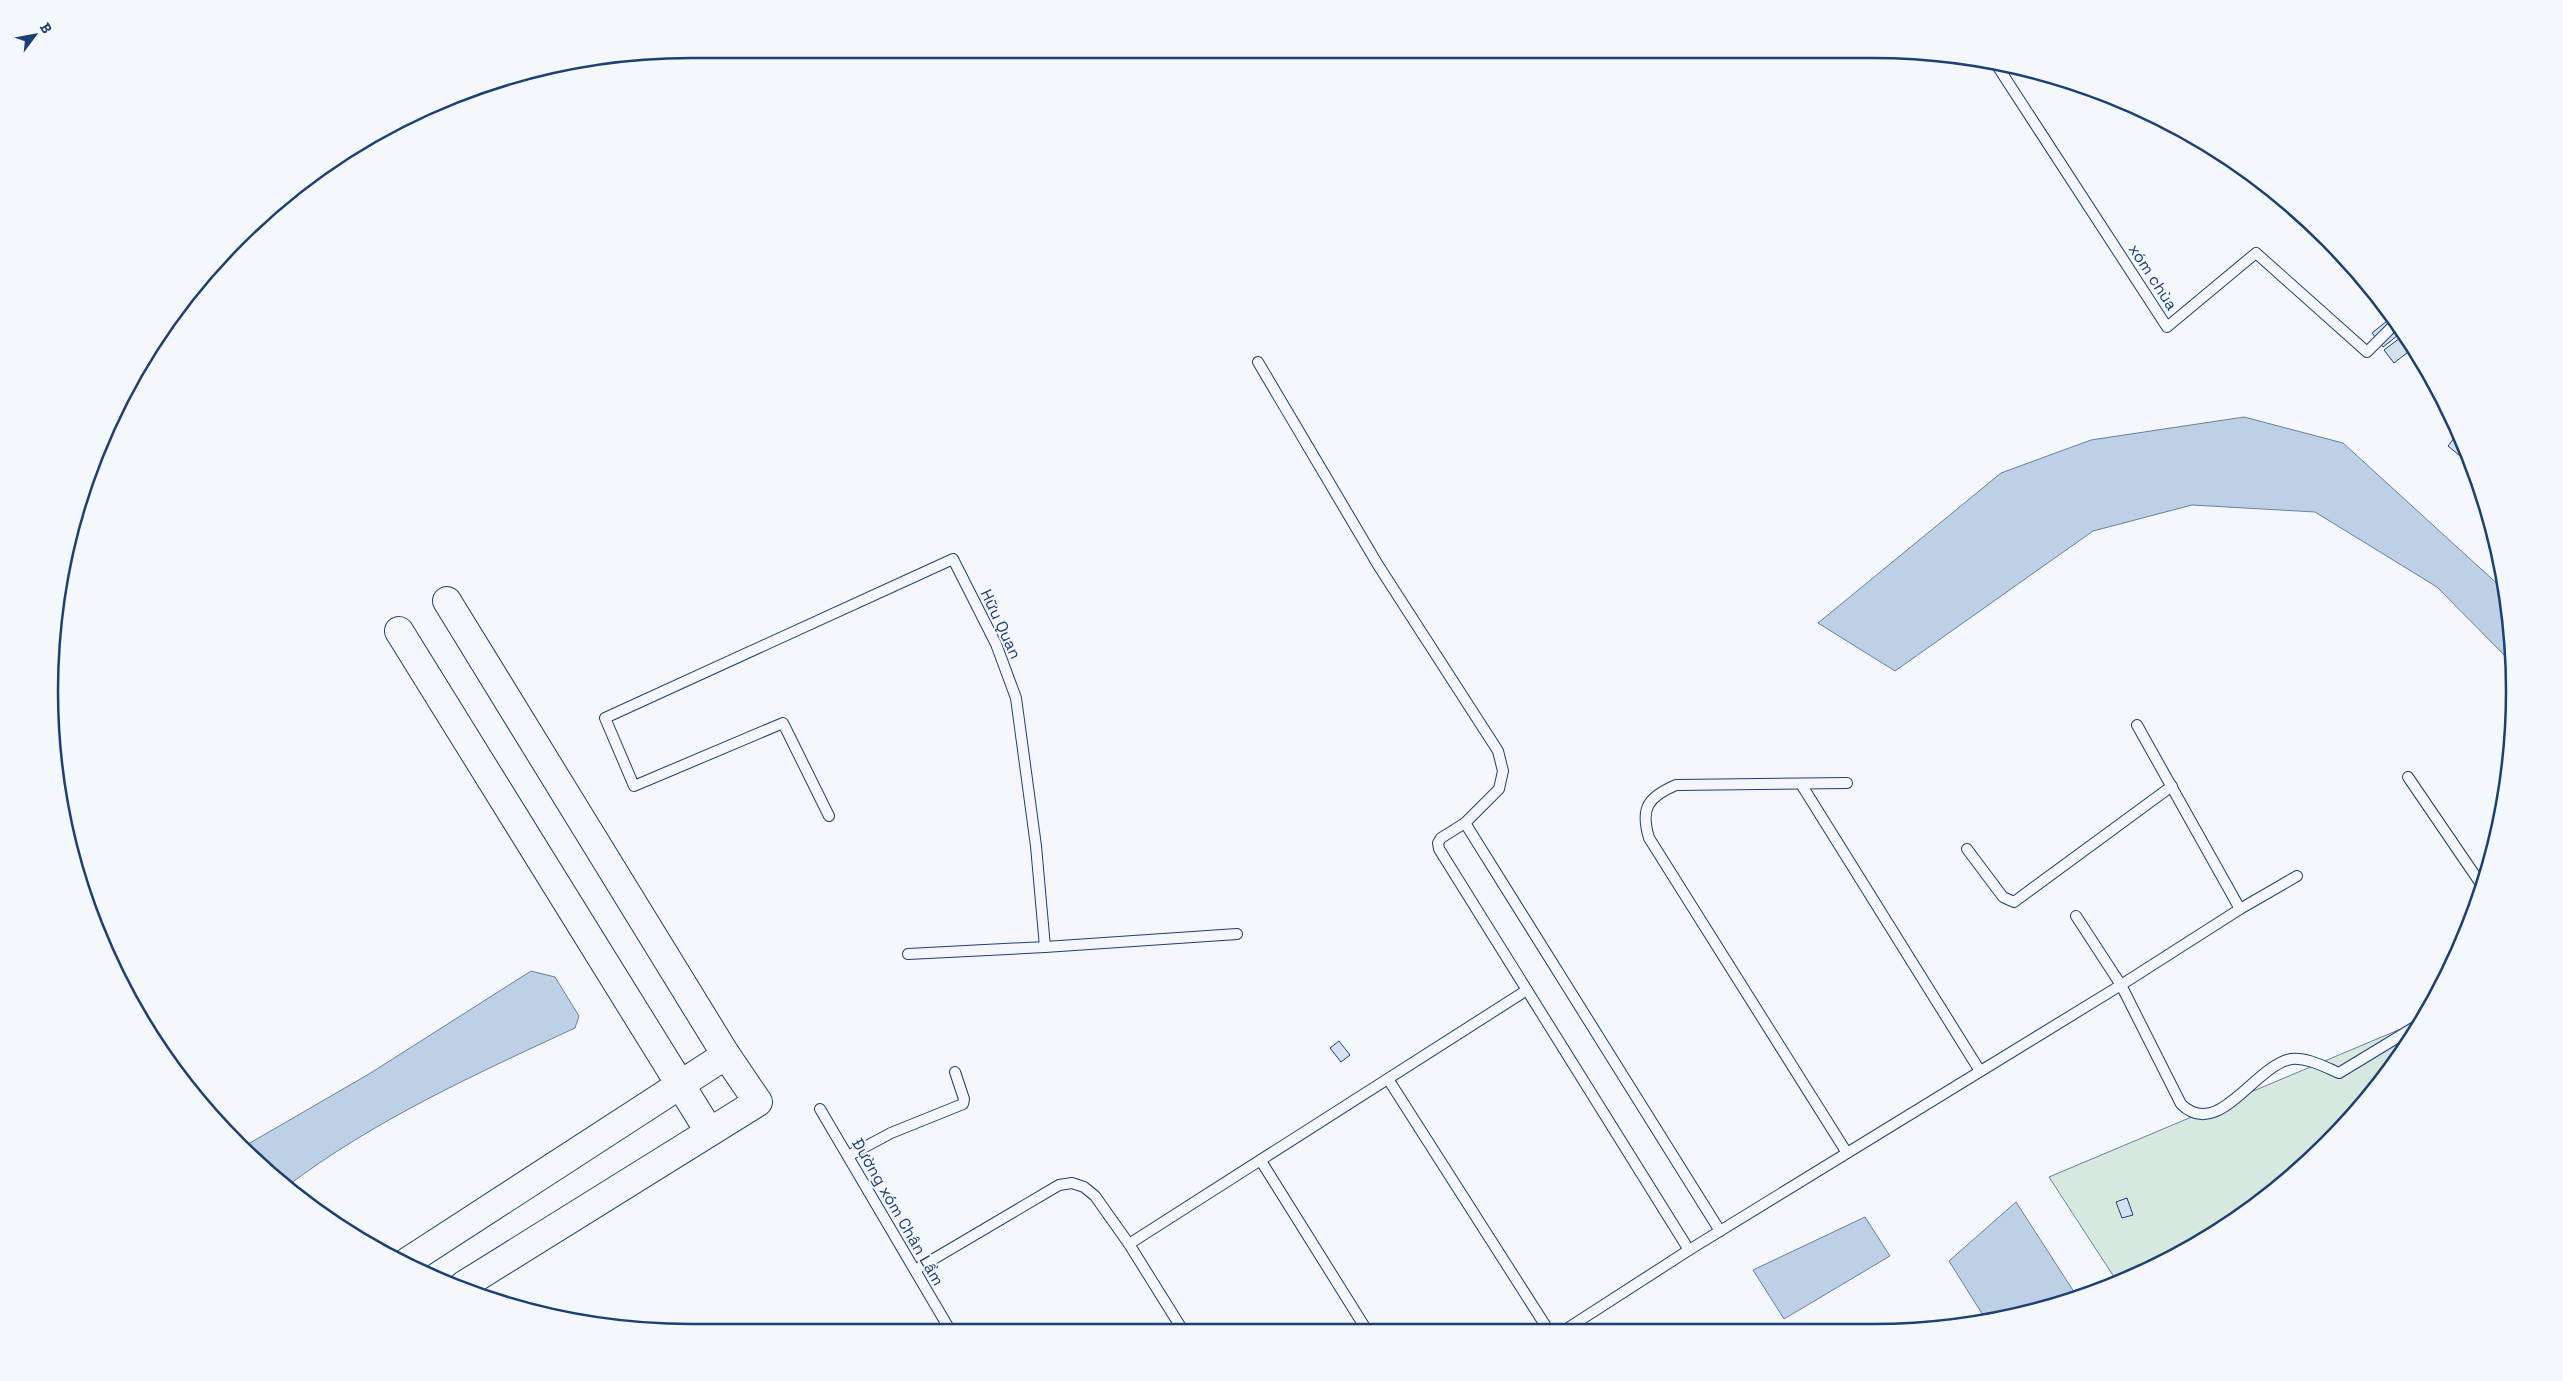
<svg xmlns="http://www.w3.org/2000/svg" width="2563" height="1381" font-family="'Space Grotesk',sans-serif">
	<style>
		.green { fill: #d7e8df; stroke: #687fa3 }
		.water { fill: #bed0e5; stroke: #687fa3 }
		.building { fill: #d5e0f0; stroke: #1d3f73 }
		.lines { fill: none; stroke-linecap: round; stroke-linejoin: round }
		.lane-casing { stroke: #1d3f73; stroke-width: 12 }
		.secondary-casing { stroke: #1d3f73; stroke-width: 30 }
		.lane { stroke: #f4f7fb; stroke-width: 10 }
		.secondary { stroke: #f4f7fb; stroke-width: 28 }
		.labels { text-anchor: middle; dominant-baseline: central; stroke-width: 4; stroke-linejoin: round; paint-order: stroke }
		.street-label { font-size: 16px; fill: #1d3f73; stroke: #f4f7fb }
		.rim { fill: none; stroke: #1d3f73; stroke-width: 2.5 }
	</style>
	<rect width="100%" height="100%" fill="#f4f7fb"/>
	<polygon class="green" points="2422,1020 2326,1144 2229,1224 2116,1280 2049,1177"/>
	<g class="water">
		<polygon points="2244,417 2343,443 2503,589 2513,648 2512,663 2437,587 2315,512 2192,505 2093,531 1895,671 1818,623 2001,473 2091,440"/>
		<path d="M531 971 555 977 579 1016 575 1028C476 1074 374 1120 286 1187L243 1147 369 1074Z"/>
		<polygon points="2016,1202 2078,1298 1986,1320 1949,1261"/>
		<polygon points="1865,1217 1890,1256 1784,1319 1753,1270"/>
	</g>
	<g class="building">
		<polygon points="2392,317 2402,332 2383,347 2372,333"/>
		<polygon points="2404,335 2412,349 2394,363 2384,350"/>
		<polygon points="2458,433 2467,457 2465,460 2448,446"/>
		<polygon points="1339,1041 1350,1055 1341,1062 1330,1048"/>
		<polygon points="2127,1198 2133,1215 2122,1218 2116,1202"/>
	</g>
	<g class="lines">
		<defs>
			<g id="lane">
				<polyline points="1996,64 2167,327 2256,253 2367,352 2396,323"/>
				<polyline points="1258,362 1378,565 1498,751 1503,771 1499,789 1465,823 1441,838 1438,843 1439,849 1689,1250 1568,1328"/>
				<polyline points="2137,725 2240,909"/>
				<polyline points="2408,777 2483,887"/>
				<path d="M1847 783 1676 785C1648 797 1640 808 1649 838L1847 1153"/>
				<polyline points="1801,784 1980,1071"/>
				<polyline points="829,816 783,723 634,786 605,718 953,559 996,644 1016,698 1036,846 1045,947 908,954"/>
				<polyline points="1465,823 1720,1231"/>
				<polyline points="1967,849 2003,897 2014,902 2172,786"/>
				<path d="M2297 876 2240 909 2121 985 2181 1104C2218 1141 2254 1066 2291 1059 2307 1057 2325 1067 2339 1073L2418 1025"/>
				<polyline points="1045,947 1237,934"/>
				<polyline points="1388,1079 1547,1328"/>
				<polyline points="820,1109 950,1330"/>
				<polyline points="848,1156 891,1133 963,1104 964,1099 955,1072"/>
				<polyline points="1261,1161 1366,1329"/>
				<polyline points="1129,1244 1527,990"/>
				<polyline points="1689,1250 2121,985 2076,916"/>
				<polyline points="915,1270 1059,1185 1072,1183 1084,1187 1095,1196 1129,1244 1182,1329"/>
			</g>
			<g id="secondary">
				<polyline points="447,601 726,1055 758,1102 464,1285"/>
				<polyline points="399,631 709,1131"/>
				<polyline points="407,1262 726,1055"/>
			</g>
		</defs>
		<use href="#lane" class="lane-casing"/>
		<use href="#secondary" class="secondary-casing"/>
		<use href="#lane" class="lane"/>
		<use href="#secondary" class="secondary"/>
	</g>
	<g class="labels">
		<g class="street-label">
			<text transform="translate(2153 277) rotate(57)">xóm chùa</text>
			<text transform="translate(1001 624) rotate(65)">Hữu Quan</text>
			<text transform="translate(898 1212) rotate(60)">Đường xóm Chân Lầm</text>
		</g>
	</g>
	<path d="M0 0H2563V1381H0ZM691 58H1873A633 633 0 0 1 2506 691V691A633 633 0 0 1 1873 1324H691A633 633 0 0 1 58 691V691A633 633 0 0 1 691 58Z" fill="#f4f7fb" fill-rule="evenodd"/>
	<path class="rim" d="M691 58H1873A633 633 0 0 1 2506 691V691A633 633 0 0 1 1873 1324H691A633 633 0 0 1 58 691V691A633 633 0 0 1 691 58Z"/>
	<g transform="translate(35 35) rotate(58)" stroke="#f4f7fb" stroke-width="4" paint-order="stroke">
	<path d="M0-4L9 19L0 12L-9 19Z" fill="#1d3f73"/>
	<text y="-8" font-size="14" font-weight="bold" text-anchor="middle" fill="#1d3f73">B</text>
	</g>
</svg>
